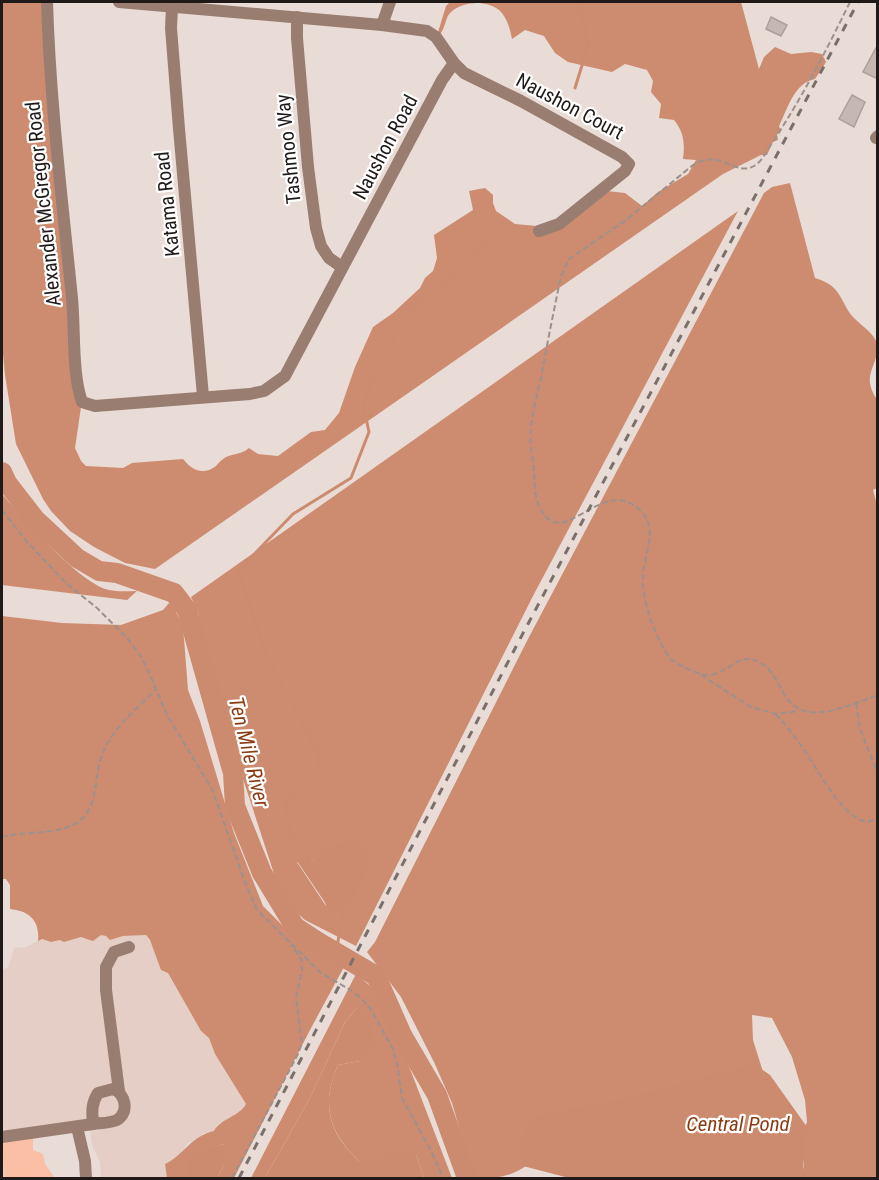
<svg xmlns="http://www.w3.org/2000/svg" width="879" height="1180" font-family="'Roboto Condensed',sans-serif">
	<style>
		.built { fill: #e4cec5 }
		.green { fill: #fabfa5 }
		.forest { fill: #cd8c70; fill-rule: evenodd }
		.water { fill: #cc8b6f }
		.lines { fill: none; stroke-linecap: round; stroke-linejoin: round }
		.stream { stroke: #cc8b6f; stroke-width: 3 }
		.river { stroke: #cc8b6f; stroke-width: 20 }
		.building { fill: #c5b7b2; stroke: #aca09a; stroke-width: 1.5 }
		.path { stroke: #9c918d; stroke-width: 2; stroke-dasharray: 6 3; stroke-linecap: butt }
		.minor { stroke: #997d70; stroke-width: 12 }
		.rail { stroke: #79706c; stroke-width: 3; stroke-dasharray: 8 8; stroke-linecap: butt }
		.labels { text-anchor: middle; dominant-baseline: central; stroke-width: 4.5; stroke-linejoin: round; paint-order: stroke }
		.street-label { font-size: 20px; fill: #1f1a18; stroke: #fff }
		.water-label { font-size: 21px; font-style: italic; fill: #8a3b11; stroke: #fff }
	</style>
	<rect width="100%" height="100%" fill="#e9dbd5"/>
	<polygon class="built" points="101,935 106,935 110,940 123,936 146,935 201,1031 209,1038 215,1054 246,1104 243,1110 217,1125 215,1131 204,1133 195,1141 188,1143 181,1154 165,1164 167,1178 101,1178 100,1162 92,1144 90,1128 2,1143 5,1178 2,1178 2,970 8,968 14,948 26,947 42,939 51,942 60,940 64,942 81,937"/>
	<polygon class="green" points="33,1136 33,1150 43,1154 45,1164 55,1178 5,1178 2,1143 4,1141"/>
	<g class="forest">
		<path d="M2 2H46L81 407 75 448 81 461 86 466 123 468 132 463 183 459C192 470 203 476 216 466 218 464 220 461 223 459 231 453 242 455 249 448L258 454 278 456 311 432 325 430 339 413 355 367 373 327 393 313 420 288 425 278 433 271 437 258 434 235 473 210 469 191 485 188 493 195V203L496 211 515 224 537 226 547 233 607 191 625 193 642 206 658 192 688 174 696 160 683 159C685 144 684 132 674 120L659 118 661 104 651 92 653 81 647 70 625 64 612 72 568 62 555 53 544 36 525 30 512 39C510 29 507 17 499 10 486 0 464 1 451 12 444 18 447 29 436 39L446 6 450 2H741L759 69 764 57 775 47 791 54 811 52 822 54 826 62 815 79C794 83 788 108 779 126L781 132 777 134 778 140 773 142 767 155H761L723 174 155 569 125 563 94 547 70 531 51 511 43 499 16 444 5 375 2 344Z"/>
		<path d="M790 183 815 278C845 287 839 304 856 320 863 327 874 333 877 344 879 368 859 374 878 401L877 488 873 490 878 509 877 1178H802L804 1163 799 1140 807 1122 805 1100 792 1057 772 1018 752 1015 753 1040 764 1075 538 1158C513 1176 505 1178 474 1178L452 1103 434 1062 401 997 367 952 375 942 528 639 764 193 772 187Z"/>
		<path d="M738 211 534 594 356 946 305 920 290 906 278 886 217 699 198 612 191 597ZM316 860 326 906 297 862Z"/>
		<path d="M2 494C22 517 81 585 109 590 118 592 128 591 137 591L127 600 2 585Z"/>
		<path d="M169 603 173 606 183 626 188 690 200 721 234 833 263 906 282 925 309 947 344 967 310 1030 234 1178H217L224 1165 223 1144 187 1162 186 1178H167L165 1164C184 1155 191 1136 214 1131 220 1119 240 1116 246 1104L215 1054 209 1038 201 1031 168 973 161 970 150 940 146 935 123 936 110 940 106 936 101 935 93 941 81 937 64 942 60 940 51 942 42 939 38 941C40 920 29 911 10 909V885L6 879H2V616L62 623 121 625 163 610Z"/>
		<path d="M356 974 369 985 392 1022 452 1178H424L416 1155 380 1161H359C328 1132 321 1104 338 1065L360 1061 357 1008 345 1022 310 1098 265 1178H251Z"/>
	</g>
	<g class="water">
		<polygon points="351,840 368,849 367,872 350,906 336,912 330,910 297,861 316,860 331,846"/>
		<path d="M357 1008 360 1009 370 1028 376 1047 360 1061 338 1065C321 1104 328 1133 359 1161H380L395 1150 416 1155 424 1178H265L310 1098 345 1022Z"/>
		<polygon points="754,1064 770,1075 807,1127 803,1168 808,1178 569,1178 523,1166 517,1150 532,1116 626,1098"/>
		<polygon points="224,1144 224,1165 217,1178 186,1178 186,1162 202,1151"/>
	</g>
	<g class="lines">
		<g class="stream">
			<polyline points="575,88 588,46 579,2"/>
			<polyline points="310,862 291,836 285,799 317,784 318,753 266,654 239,570 293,514 351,478 369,432 363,404 377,369 412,306 463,269 503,220"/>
			<polyline points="336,952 344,908 342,906"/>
		</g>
		<polyline class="river" points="2,472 7,483 35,519 77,558 99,571 117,573 174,593 187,610 233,773 235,806 262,873 295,927 318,942 376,976 402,1035 437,1095 467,1178"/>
	</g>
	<g class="building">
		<polygon points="771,17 787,25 781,36 766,29"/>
		<polygon points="878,44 878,79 863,72"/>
		<polygon points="852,95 865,102 854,127 839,119"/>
	</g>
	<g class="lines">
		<g class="path">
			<path d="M850 2C827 49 803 96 774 140 768 148 763 161 754 166 735 177 722 148 693 165L626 220 569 259 561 276C554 310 547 344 541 378 537 394 533 411 531 427 529 441 533 458 534 472 535 482 534 494 538 503 560 560 601 471 641 511 659 530 644 554 643 576 641 598 657 645 672 660 677 664 683 666 688 669 694 671 702 676 710 675 728 673 740 651 759 662 772 669 777 681 784 694 803 729 849 705 878 695"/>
			<polyline points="2,510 27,542 66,583 97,608 127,638 140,655 148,670 167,715 212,789 246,885 257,910 321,973 349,989 361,998 370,1008 392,1047 397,1063 402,1098 431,1151 443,1178"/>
			<polyline points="701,675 751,707 776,714 798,711"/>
			<polyline points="856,703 860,729 878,774"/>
			<path d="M776 714C786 726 796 738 805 751 816 766 853 840 878 817"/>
			<path d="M2 837C24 831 54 835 75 824 99 811 94 778 101 757 111 729 136 710 156 689"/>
			<polyline points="232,1178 298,1054 302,1043 296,998 302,970 301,959 291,945"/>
		</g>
		<g class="minor">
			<path d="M47 2C50 101 62 199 72 298 75 329 72 374 82 402L95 406 250 394 264 391 285 376 442 80 454 63"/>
			<polyline points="119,2 382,25 427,31 436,37 454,63 464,73 521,101 622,157 629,164 625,171 559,224 539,231"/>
			<polyline points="172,7 171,28 179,129 203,396"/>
			<polyline points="297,17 297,38 308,167 316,228 321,246 329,258 342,267"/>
			<polyline points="382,25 390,2"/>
			<polyline points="876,138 878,136"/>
			<path d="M113 1089C125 1093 130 1112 117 1120 111 1123 100 1123 93 1124 92 1112 91 1104 98 1093Z"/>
			<polyline points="119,1091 106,990 106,967 114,952 129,947"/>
			<polyline points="77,1127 85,1161 86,1178"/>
			<polyline points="2,1137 93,1124"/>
		</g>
		<polyline class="rail" points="239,1178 520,639 858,2"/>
	</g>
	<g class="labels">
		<g class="street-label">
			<text transform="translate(570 106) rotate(28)">Naushon Court</text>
			<text transform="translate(385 147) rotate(-62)">Naushon Road</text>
			<text transform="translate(288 149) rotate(-96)">Tashmoo Way</text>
			<text transform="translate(43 204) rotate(-96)">Alexander McGregor Road</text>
			<text transform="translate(167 204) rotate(-96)">Katama Road</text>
		</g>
		<g class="water-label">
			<text transform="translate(249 752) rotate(76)">Ten Mile River</text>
			<text x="738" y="1124">Central Pond</text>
		</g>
	</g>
	<rect width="879" height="1180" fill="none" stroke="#1f1a18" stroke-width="6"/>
</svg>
